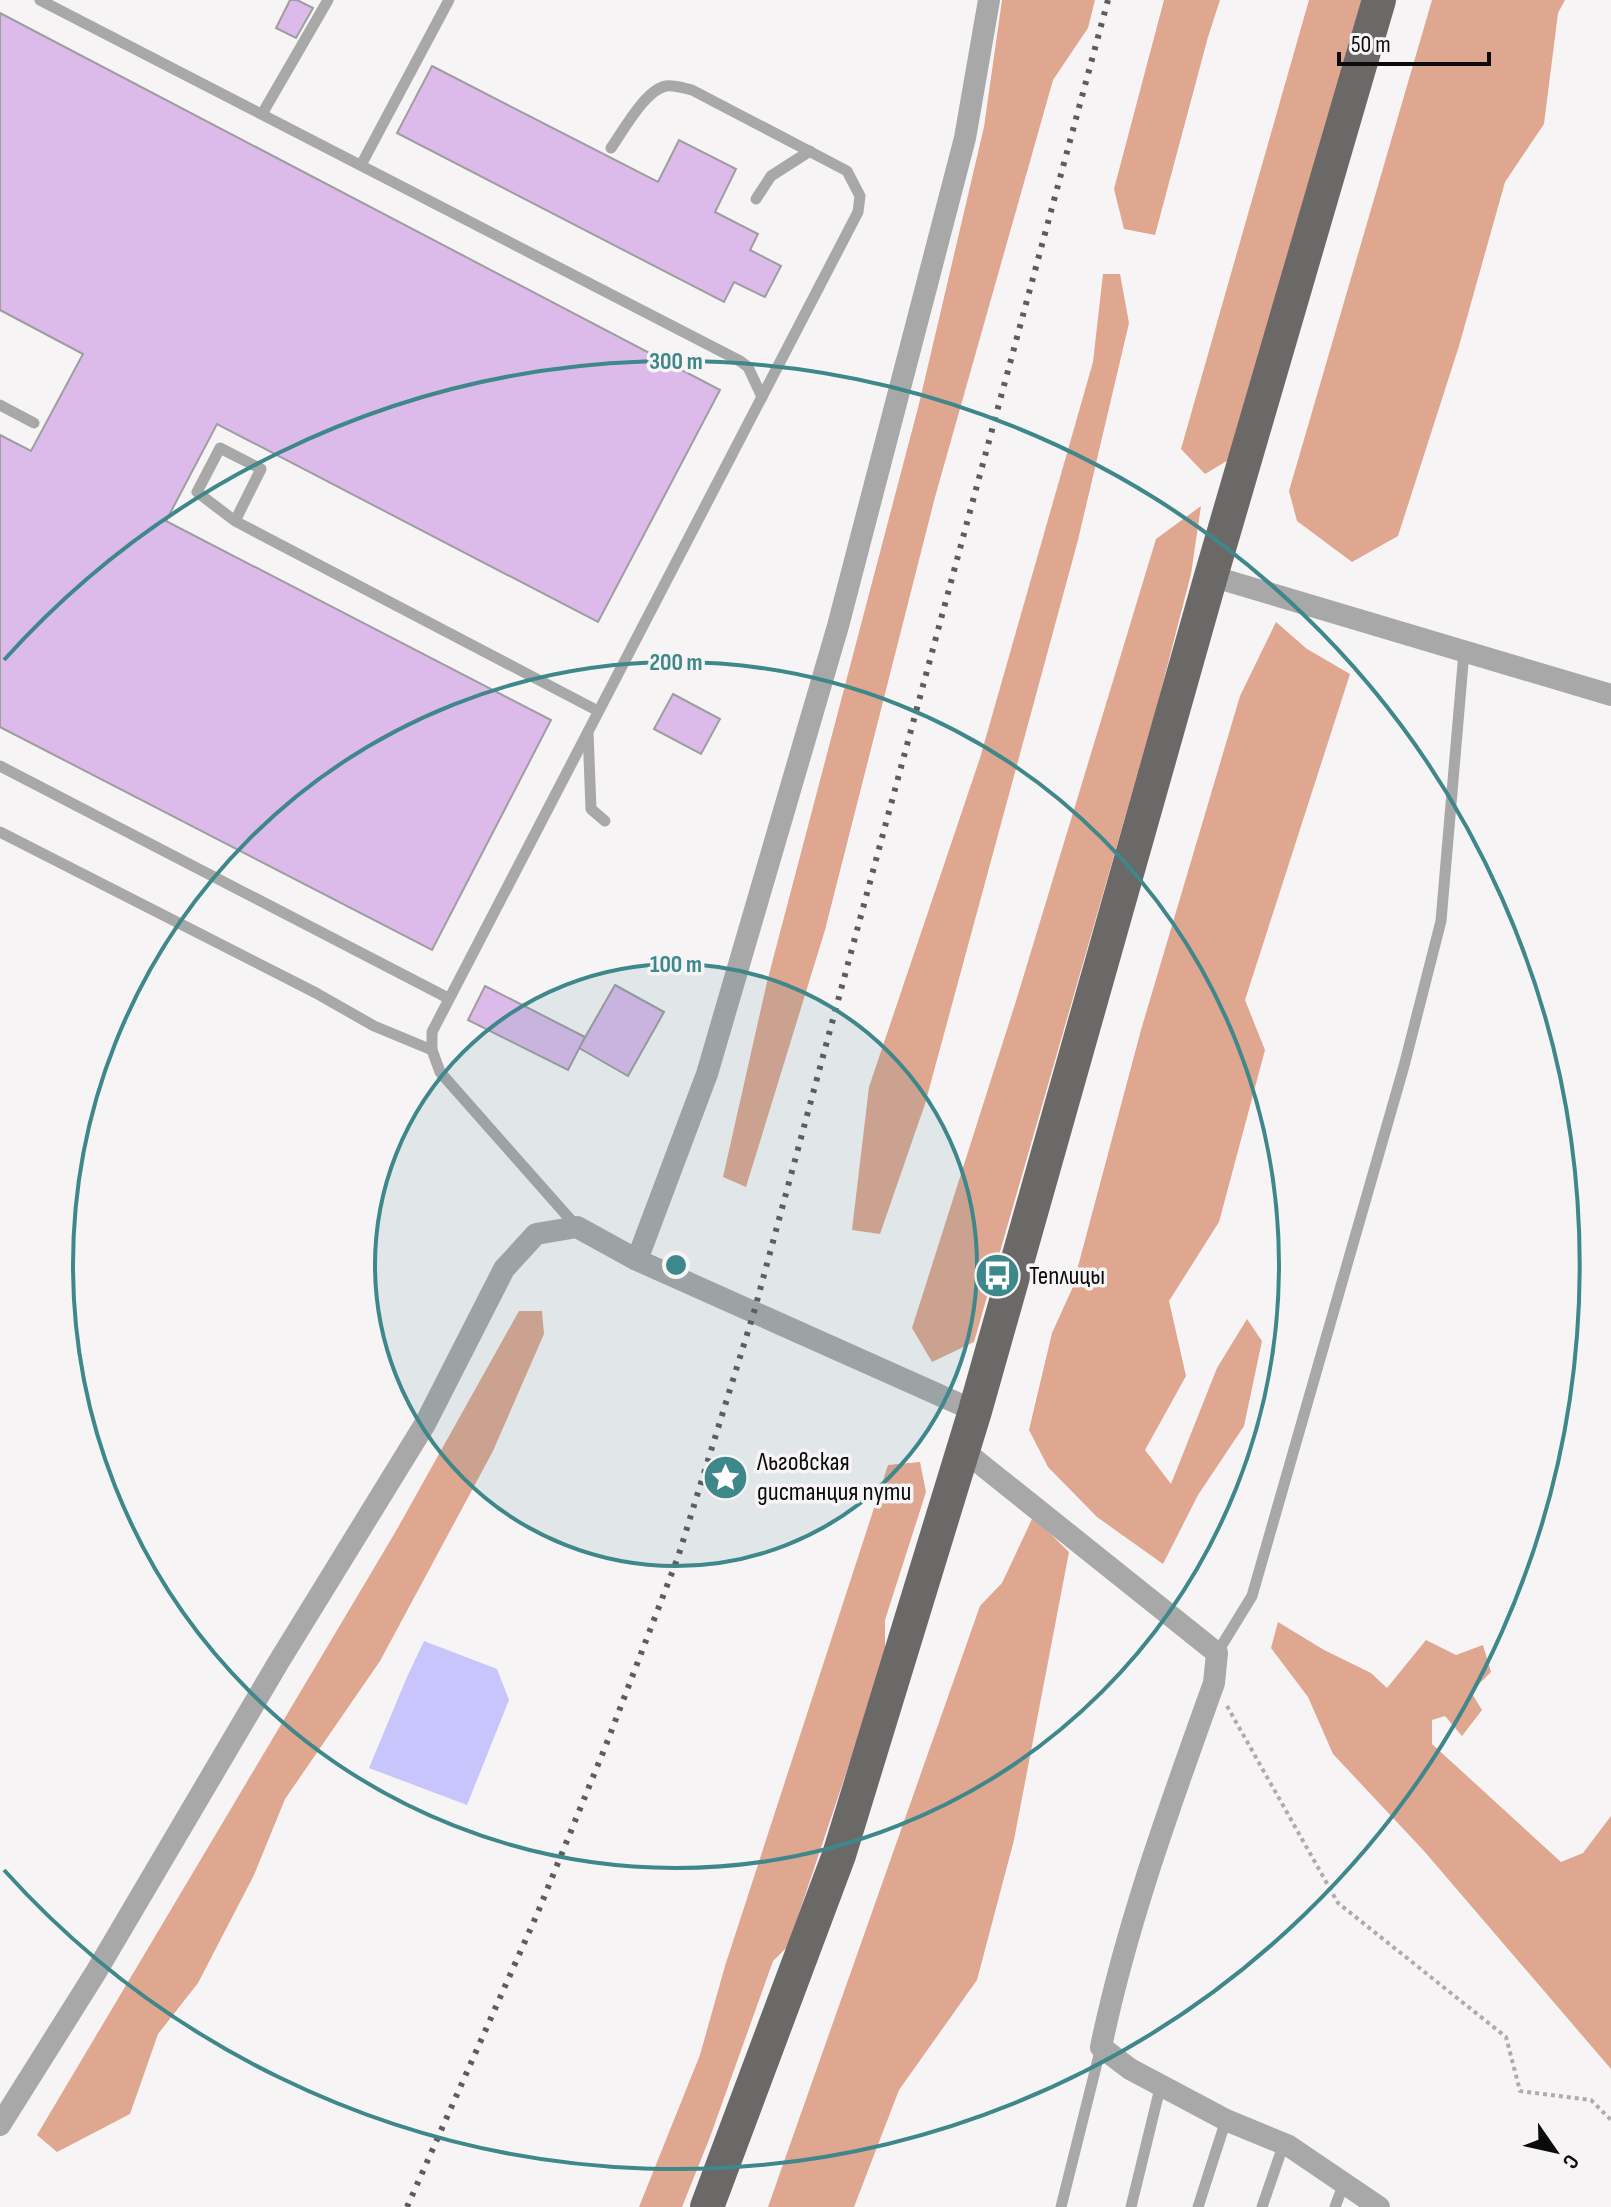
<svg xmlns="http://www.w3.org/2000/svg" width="1611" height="2207" font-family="'Sofia Sans Condensed',sans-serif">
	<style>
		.forest { fill: #dfa690 }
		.water { fill: #c7c5fb }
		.building { fill: #dcbbeb; stroke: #9e9d9f; stroke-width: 2 }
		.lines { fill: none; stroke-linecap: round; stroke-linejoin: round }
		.path { stroke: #adabac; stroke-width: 4; stroke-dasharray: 4 4; stroke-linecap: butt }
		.lane { stroke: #a9a8a8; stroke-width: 11 }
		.street { stroke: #a9a8a8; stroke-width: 22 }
		.primary { stroke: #6b6868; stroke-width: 34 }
		.rail { stroke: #5d5b5c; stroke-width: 6; stroke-dasharray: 4 8; stroke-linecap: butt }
		.ring { fill: none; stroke: #3e878a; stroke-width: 4 }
		.labels { text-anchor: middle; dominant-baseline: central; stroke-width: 7; stroke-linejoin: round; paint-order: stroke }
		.poi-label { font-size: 26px; fill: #0c0b0b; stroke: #f7f4f6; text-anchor: start }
		.centre { fill: #3e878a; stroke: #f7f4f6; stroke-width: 4 }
		.ring-label { font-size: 24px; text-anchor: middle; font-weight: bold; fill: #3e878a; stroke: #f7f4f6; stroke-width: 7; stroke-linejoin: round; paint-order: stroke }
	</style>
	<rect width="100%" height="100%" fill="#f7f4f6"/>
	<g class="forest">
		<polygon points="1002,0 1095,0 1088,28 1053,80 935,497 825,930 746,1187 723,1177 767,982 919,404 984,127"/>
		<polygon points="1164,0 1220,0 1208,37 1155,235 1124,229 1114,189"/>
		<polygon points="1309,0 1364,0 1230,459 1205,474 1181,449"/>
		<polygon points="1432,0 1565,0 1558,13 1544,124 1505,182 1459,346 1398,536 1352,562 1297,521 1289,491"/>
		<polygon points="1103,274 1120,274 1129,323 1078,540 925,1104 880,1234 852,1230 869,1087 980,758 1093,362"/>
		<polygon points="1201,506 1191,574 1157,706 974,1342 932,1362 912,1328 1016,1001 1156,539"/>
		<polygon points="1276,622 1307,649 1350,674 1245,1000 1265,1050 1219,1222 1169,1301 1186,1376 1145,1450 1171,1484 1217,1368 1247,1319 1262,1341 1244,1426 1198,1495 1163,1564 1097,1517 1048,1467 1029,1430 1052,1333 1072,1289 1141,1030 1240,696"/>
		<polygon points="519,1311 542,1311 544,1334 493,1451 380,1661 285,1799 254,1875 198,1983 158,2034 130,2114 57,2152 37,2135 396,1531"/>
		<polygon points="920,1462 926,1492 885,1620 885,1657 788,1946 773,1961 710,2137 682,2207 639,2207 700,2055 725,1966 888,1465"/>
		<polygon points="1033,1517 1069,1552 1014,1840 977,1980 899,2090 854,2207 768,2207 980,1606 1002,1583"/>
		<polygon points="1278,1622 1324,1650 1371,1673 1387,1688 1426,1640 1456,1655 1483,1645 1491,1672 1471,1692 1482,1710 1462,1736 1445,1716 1432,1720 1432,1744 1561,1862 1583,1853 1611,1816 1611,2069 1424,1851 1333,1754 1308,1697 1271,1648"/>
	</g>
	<polygon class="water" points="424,1641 497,1669 509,1700 467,1805 369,1768 407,1677"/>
	<g class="building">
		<polygon points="290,0 297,0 313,8 296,38 276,28"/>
		<polygon points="0,13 720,390 598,622 217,424 166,521 551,720 432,950 0,727 0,435 31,451 83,354 0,310"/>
		<polygon points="432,66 658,182 679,140 736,169 715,212 758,234 750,250 781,266 765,297 734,282 724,302 397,133"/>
		<polygon points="673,694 720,719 701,754 654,729"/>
		<polygon points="615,985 664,1012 628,1076 579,1048"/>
		<polygon points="485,986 585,1037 568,1070 468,1020"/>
	</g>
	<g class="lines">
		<polyline class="path" points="1227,1706 1338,1903 1506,2037 1520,2091 1591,2100 1611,2120"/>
		<g class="lane">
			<polyline points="40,0 740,361 748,367 762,397"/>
			<polyline points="262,114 328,0"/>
			<polyline points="361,165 449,0"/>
			<polyline points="756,199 771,176 810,151"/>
			<polyline points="0,405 34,423"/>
			<polyline points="235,521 197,492 220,448 261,469 235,521 598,711"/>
			<polyline points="588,732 591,809 605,821"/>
			<polyline points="0,766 448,998"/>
			<polyline points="0,832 316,993 374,1026 432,1050"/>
			<path d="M577 1227 440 1072 432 1050V1032L858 212 860 196 847 171 692 90C683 88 675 85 666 86 645 90 623 131 611 148"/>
			<polyline points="1217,1653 1252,1596 1404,1066 1441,921 1464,652"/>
			<polyline points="1061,2207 1101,2047"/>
			<polyline points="1131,2207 1161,2084"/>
			<polyline points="1198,2207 1226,2120"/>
			<polyline points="1262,2207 1284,2143"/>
			<polyline points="1335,2207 1344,2183"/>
		</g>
		<g class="street">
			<polyline points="1211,576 1611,695"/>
			<polyline points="637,1260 707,1074 838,626 965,138 989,0"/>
			<path d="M963 1450 1217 1653 1214 1683C1171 1803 1127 1922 1101 2047L1130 2069 1226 2120 1289 2146 1379 2207"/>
			<polyline points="0,2125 96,1972 278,1663 425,1424 504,1269 536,1234 577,1227 637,1260 975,1411"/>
		</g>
		<polyline class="primary" points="707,2207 839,1855 975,1411 1211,576 1379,0"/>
		<polyline class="rail" points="407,2207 538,1912 606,1745 678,1557 754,1312 1108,0"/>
	</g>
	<circle cx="676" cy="1265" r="301" fill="#3e878a" fill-opacity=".12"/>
	<g class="ring">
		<circle cx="676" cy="1265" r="301"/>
		<circle cx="676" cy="1265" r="603"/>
		<path d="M4 660A904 904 0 1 1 4 1870"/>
	</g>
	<defs>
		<symbol id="bus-disc" viewBox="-11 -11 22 22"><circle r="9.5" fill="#3e878a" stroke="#f7f4f6"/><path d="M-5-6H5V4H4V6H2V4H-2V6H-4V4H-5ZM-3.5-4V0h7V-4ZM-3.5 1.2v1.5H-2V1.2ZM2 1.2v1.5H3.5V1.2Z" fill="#fff"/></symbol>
		<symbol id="sight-disc" viewBox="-11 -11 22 22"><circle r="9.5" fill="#3e878a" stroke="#f7f4f6"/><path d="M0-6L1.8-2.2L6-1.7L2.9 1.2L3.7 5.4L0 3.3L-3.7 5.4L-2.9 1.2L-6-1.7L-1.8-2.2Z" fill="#fff"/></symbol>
	</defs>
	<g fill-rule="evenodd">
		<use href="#bus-disc" x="972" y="1250" width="51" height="51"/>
		<use href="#sight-disc" x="700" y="1452" width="51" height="51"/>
	</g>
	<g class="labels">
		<g class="poi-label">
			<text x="1029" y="1276">Теплицы</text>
			<text x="757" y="1462">Льговская<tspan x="757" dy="30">дистанция пути</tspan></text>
		</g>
	</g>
	<circle cx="676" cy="1265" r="12" class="centre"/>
	<g class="ring-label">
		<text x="676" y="369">300 m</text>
		<text x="676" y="670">200 m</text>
		<text x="676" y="972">100 m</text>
	</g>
	<g transform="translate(1555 2151) rotate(124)" stroke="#f7f4f6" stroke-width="6" paint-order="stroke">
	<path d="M0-6L14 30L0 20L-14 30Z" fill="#0c0b0b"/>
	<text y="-12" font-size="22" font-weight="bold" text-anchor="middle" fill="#0c0b0b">С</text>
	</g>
	<path d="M1339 52v12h150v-12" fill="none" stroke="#0c0b0b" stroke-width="4"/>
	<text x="1351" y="52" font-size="24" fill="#0c0b0b" stroke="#f7f4f6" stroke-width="6" paint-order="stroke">50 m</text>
</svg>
